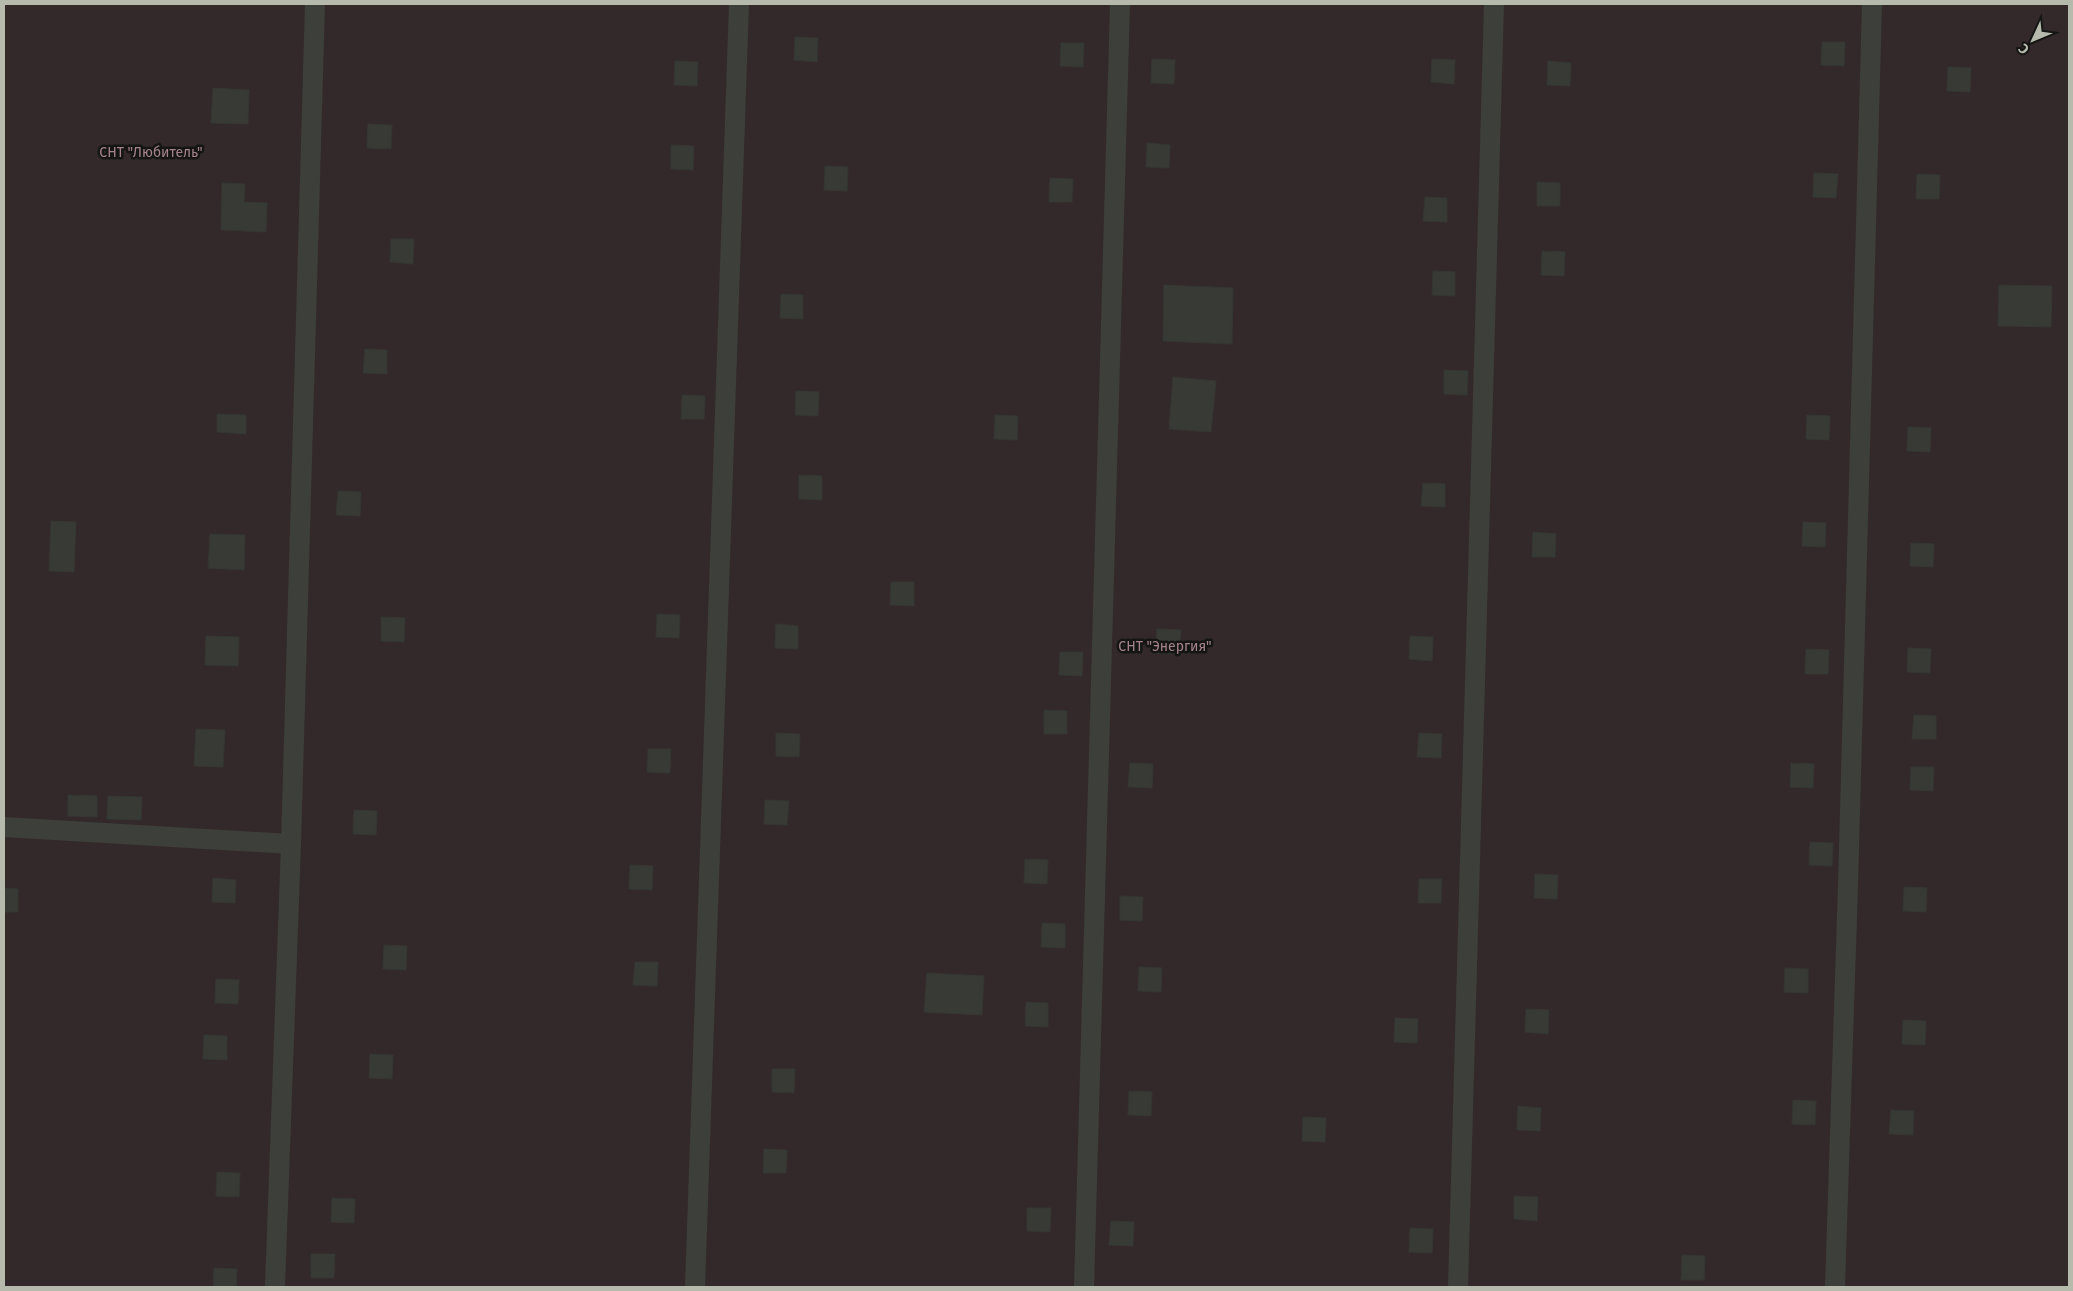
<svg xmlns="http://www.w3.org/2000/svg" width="2073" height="1291" font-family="'Fira Sans',sans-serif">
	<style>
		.green { fill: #33292b }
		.building { fill: #383a36; stroke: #343733 }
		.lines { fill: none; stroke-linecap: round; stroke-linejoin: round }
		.lane { stroke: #3d403a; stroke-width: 20 }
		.labels { text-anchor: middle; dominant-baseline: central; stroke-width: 5; stroke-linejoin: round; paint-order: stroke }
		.park-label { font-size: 14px; fill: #a4838e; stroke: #151614 }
	</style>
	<rect width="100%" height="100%" fill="#1a1b19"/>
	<rect class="green" x="4" y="4" width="2065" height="1283"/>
	<g class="building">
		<polygon points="795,37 818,38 817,62 794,60"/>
		<polygon points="1822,42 1845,42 1844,66 1821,65"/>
		<polygon points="1061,43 1084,43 1083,67 1060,66"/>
		<polygon points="1152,59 1175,60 1174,84 1151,83"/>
		<polygon points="1432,59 1455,60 1454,84 1431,82"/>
		<polygon points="675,61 698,62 697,86 674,85"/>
		<polygon points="1548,61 1571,63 1570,86 1547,85"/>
		<polygon points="1948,67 1971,68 1970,92 1947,91"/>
		<polygon points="213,88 249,90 248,124 211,123"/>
		<polygon points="368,124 392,125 391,149 367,148"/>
		<polygon points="1147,143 1170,145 1169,168 1146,167"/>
		<polygon points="671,145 694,146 693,170 671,169"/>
		<polygon points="825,166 848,167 847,191 824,190"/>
		<polygon points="1814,173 1838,174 1836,198 1813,197"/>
		<polygon points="1917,174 1940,175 1939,199 1916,199"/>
		<polygon points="1050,178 1073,179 1072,202 1049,202"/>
		<polygon points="1537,182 1560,183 1560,206 1537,206"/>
		<polygon points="222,183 245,184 244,202 267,203 266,232 221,230"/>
		<polygon points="1425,197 1447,198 1447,222 1423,221"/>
		<polygon points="391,239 414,239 413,264 390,262"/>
		<polygon points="1542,251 1565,252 1564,276 1541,275"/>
		<polygon points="1433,271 1455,272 1455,296 1432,295"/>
		<polygon points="1164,285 1233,288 1232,344 1163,341"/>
		<polygon points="1999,285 2052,286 2051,327 1998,326"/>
		<polygon points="781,294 803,295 803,319 780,318"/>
		<polygon points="365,349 387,350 387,374 363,373"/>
		<polygon points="1444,370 1468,371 1467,395 1444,394"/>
		<polygon points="1173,377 1216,381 1211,432 1169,429"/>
		<polygon points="796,391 819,392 818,416 795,415"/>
		<polygon points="682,395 705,396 704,419 681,419"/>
		<polygon points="217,414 246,415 246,434 217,432"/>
		<polygon points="995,415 1018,416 1017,440 994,439"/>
		<polygon points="1807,415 1830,416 1829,440 1806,439"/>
		<polygon points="1908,427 1931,428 1930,452 1907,451"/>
		<polygon points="799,475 822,476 822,500 799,499"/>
		<polygon points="1423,483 1445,484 1445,507 1421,506"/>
		<polygon points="338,491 361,492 360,516 336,515"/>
		<polygon points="51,521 76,522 74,572 49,571"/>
		<polygon points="1803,522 1826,523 1825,547 1802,546"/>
		<polygon points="1533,532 1556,534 1555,557 1532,557"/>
		<polygon points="210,534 245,535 244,570 208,568"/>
		<polygon points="1911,543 1934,544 1933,567 1910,566"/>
		<polygon points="891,582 914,582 914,606 890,605"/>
		<polygon points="657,614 680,615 679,638 656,637"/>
		<polygon points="381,617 405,618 404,642 381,641"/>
		<polygon points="776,624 798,626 798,649 775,648"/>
		<polygon points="1157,629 1181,630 1179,654 1156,653"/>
		<polygon points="206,636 239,637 238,666 205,665"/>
		<polygon points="1410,636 1433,637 1432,661 1409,659"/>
		<polygon points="1908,648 1931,649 1930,673 1907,672"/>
		<polygon points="1806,649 1829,650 1828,674 1805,674"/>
		<polygon points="1060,652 1083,652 1082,676 1059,675"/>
		<polygon points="1044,710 1067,711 1067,734 1044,734"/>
		<polygon points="1914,715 1936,716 1936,739 1912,739"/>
		<polygon points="196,729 225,730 223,767 194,766"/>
		<polygon points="776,733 800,734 799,757 776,756"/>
		<polygon points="1419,733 1442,734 1441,758 1417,757"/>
		<polygon points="648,749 671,749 670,773 647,772"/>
		<polygon points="1130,763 1153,764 1152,788 1128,787"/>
		<polygon points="1791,763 1814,764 1813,788 1790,787"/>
		<polygon points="1911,767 1934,767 1933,791 1910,790"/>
		<polygon points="68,795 97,796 97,817 68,816"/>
		<polygon points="108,796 142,797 141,820 107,819"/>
		<polygon points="765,800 789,801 787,825 764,824"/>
		<polygon points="354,810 377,811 376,835 353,834"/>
		<polygon points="1810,842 1833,843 1832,866 1809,865"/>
		<polygon points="1025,859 1048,860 1047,884 1024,883"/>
		<polygon points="630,865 653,866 652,890 629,889"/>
		<polygon points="1535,874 1558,875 1557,899 1534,898"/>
		<polygon points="213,878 236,880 235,903 212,902"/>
		<polygon points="1419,879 1442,879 1441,903 1418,903"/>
		<polygon points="1904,887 1927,888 1926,912 1903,911"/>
		<polygon points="4,888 18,889 18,912 4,912"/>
		<polygon points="1120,896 1143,897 1142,921 1120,920"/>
		<polygon points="1042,923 1065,924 1065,948 1041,947"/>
		<polygon points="384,945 407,946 406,970 383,969"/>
		<polygon points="635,962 658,962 657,986 633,985"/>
		<polygon points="1139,967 1162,968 1161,992 1138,991"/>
		<polygon points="1785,968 1808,969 1808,993 1784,992"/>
		<polygon points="927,973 984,976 982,1015 924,1012"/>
		<polygon points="216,979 239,980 238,1004 215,1003"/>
		<polygon points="1026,1002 1048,1003 1048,1027 1025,1026"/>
		<polygon points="1526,1009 1549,1010 1548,1034 1525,1032"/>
		<polygon points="1395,1018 1418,1019 1417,1043 1394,1042"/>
		<polygon points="1903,1020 1926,1021 1925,1045 1902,1044"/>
		<polygon points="204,1035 227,1036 227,1060 203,1059"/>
		<polygon points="370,1054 393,1055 392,1079 369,1078"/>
		<polygon points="772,1069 795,1069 794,1093 772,1092"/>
		<polygon points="1129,1091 1152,1092 1151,1116 1128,1115"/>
		<polygon points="1793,1100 1816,1101 1815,1125 1792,1124"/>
		<polygon points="1518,1106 1541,1108 1540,1131 1517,1130"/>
		<polygon points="1891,1110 1914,1111 1913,1135 1889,1134"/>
		<polygon points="1303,1117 1326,1118 1325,1142 1302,1141"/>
		<polygon points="764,1149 787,1150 786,1173 763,1173"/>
		<polygon points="217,1172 240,1173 239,1197 216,1196"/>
		<polygon points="1514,1196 1538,1197 1537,1221 1514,1219"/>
		<polygon points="332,1198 355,1199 354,1223 331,1222"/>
		<polygon points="1027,1208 1051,1208 1050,1232 1027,1231"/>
		<polygon points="1111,1221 1134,1222 1133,1246 1109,1245"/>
		<polygon points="1410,1228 1433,1229 1432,1253 1409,1252"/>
		<polygon points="311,1254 335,1254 334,1278 311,1278"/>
		<polygon points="1682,1255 1705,1256 1704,1280 1681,1280"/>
		<polygon points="214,1268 237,1269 236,1287 213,1287"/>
	</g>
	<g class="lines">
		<g class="lane">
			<polyline points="4,827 291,844"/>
			<polyline points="275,1287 291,844 315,4"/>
			<polyline points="695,1287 739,4"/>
			<polyline points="1084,1287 1120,4"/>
			<polyline points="1458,1287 1494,4"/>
			<polyline points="1835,1287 1848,885 1872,4"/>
		</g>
	</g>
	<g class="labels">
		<g class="park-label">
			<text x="151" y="152">СНТ "Любитель"</text>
			<text x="1165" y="646">СНТ "Энергия"</text>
		</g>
	</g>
	<rect width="2073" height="1291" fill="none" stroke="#b5baac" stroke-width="10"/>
	<g transform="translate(2033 40) rotate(226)" stroke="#151614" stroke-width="4" paint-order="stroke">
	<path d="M0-4L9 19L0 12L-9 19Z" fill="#b5baac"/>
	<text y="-8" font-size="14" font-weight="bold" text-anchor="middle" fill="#b5baac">С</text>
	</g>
</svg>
